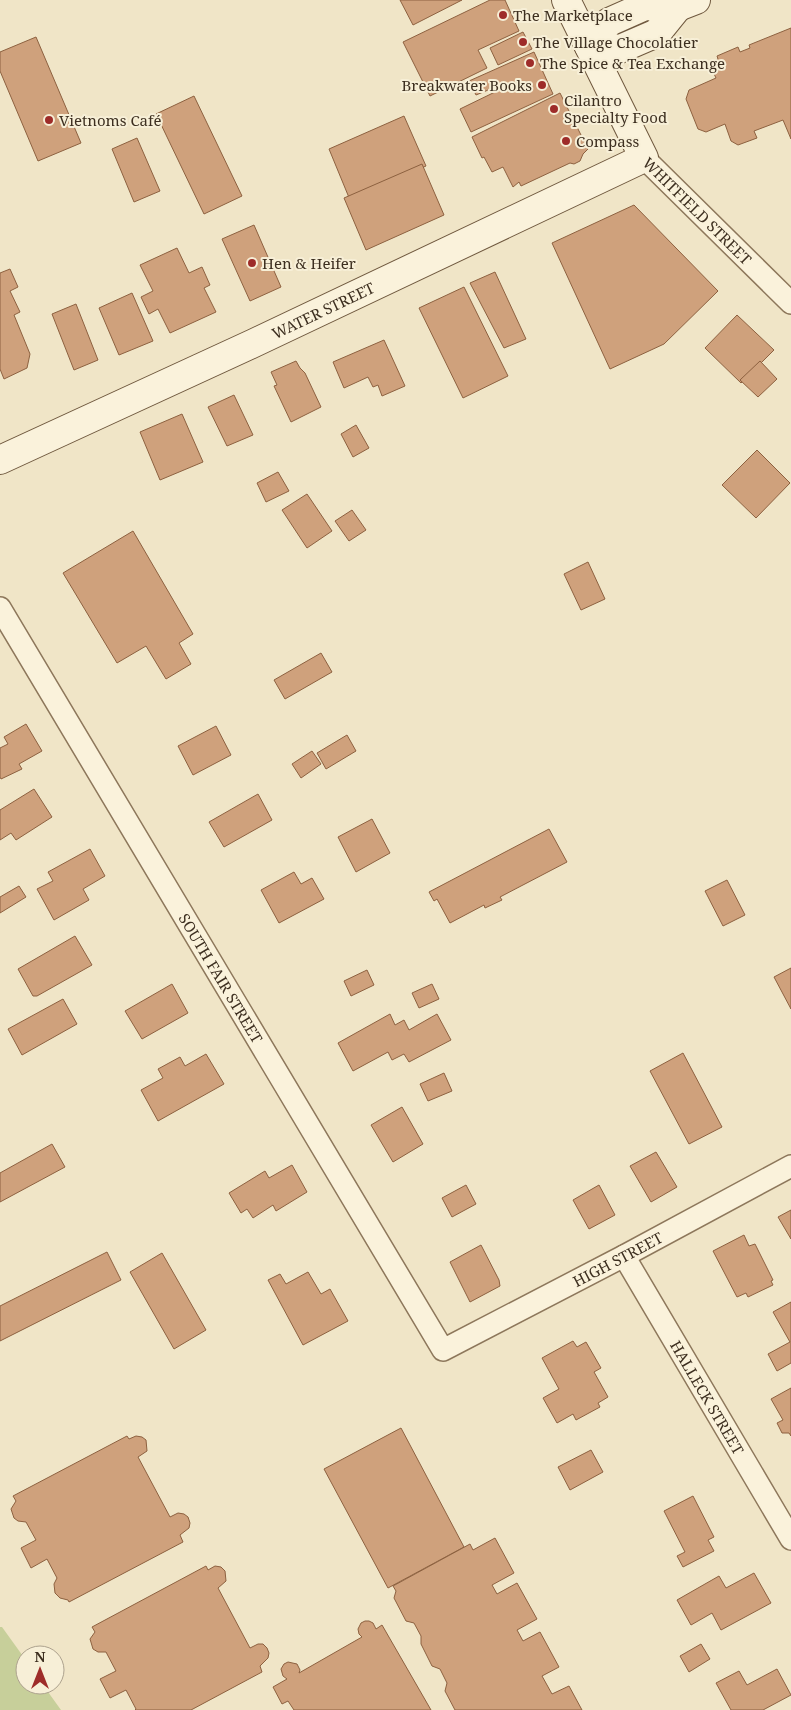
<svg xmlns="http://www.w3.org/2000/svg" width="791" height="1710" font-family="'Noto Serif',serif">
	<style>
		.green { fill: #c7cf9a }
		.building { fill: #cfa17c; stroke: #8d6140 }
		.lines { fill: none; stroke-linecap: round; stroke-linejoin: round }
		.street-casing { stroke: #8d775b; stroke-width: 24 }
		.secondary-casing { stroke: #6f583e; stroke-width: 30 }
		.street { stroke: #faf2db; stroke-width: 21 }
		.secondary { stroke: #faf2db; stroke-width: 28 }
		.poi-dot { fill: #9e2c29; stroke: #f7efd7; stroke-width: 2 }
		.labels { text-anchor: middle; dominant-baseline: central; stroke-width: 4; stroke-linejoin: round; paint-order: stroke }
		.poi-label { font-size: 15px; fill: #3d2f20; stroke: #f7efd7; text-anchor: start }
		.street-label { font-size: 15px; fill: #3d2f20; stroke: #f7efd7 }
	</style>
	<rect width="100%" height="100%" fill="#f0e5c7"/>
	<polygon class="green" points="0,1627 2,1627 25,1659 25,1685 43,1685 61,1710 0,1710"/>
	<g class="building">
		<polygon points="400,0 462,0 413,25"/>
		<polygon points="490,0 505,0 519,31 478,50 487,68 430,96 403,42"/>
		<polygon points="791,28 791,139 783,120 754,131 757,138 738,145 731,141 725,124 706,132 698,129 686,99 689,90 716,78 709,63 718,59 717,56 738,47 740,52 750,48 749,45"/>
		<polygon points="523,32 532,49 498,65 490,48"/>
		<polygon points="36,37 81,143 38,161 0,71 0,52"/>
		<polygon points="534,52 553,94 471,132 460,109 495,92 493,88 476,95 469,81"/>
		<polygon points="560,93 588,149 583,154 580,161 574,164 570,163 521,186 519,182 513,187 503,167 492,172 484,157 482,158 472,137"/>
		<polygon points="194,96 242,196 204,214 156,114"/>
		<polygon points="404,116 426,166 350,200 329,149"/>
		<polygon points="137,138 160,191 134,202 112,149"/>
		<polygon points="422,164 444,215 366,250 344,198"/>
		<polygon points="634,205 718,291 664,344 610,369 552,243"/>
		<polygon points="254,225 281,287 250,301 222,239"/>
		<polygon points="177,248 189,273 202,267 210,285 204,288 216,312 170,333 158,309 149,314 141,297 153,291 140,265"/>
		<polygon points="10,269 18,287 10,291 20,312 14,315 30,354 27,368 4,379 0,369 0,273"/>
		<polygon points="495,272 526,339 504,348 470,283"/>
		<polygon points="464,287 508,376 463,398 419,308"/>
		<polygon points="132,293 153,341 119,355 99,308"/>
		<polygon points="76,304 98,360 74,370 52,314"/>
		<polygon points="737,315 774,350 741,383 705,348"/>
		<polygon points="384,340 405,386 382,396 378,385 373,387 368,377 344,388 333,362"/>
		<polygon points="296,361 300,368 305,373 321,407 291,422 274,386 277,385 271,372"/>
		<polygon points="760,361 777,379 758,397 740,380"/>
		<polygon points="234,395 253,435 227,446 208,407"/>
		<polygon points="182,414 203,462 160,480 140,432"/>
		<polygon points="356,425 369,448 353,457 341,434"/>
		<polygon points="757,450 790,483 756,518 722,485"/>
		<polygon points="278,472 289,491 266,502 257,483"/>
		<polygon points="307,494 332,531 307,548 282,510"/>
		<polygon points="352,510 366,530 349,541 335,521"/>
		<polygon points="133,531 193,634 179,643 191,664 166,679 146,646 117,663 63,573"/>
		<polygon points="588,562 605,599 581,610 564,574"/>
		<polygon points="321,653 332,672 285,699 274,680"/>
		<polygon points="26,724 42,751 19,764 22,769 1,779 0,777 0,748 8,744 4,737"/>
		<polygon points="216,726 231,755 193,775 178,746"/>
		<polygon points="347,735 356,751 326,769 317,753"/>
		<polygon points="312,751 321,764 301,778 292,764"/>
		<polygon points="34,789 52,817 16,840 11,833 0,840 0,810"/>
		<polygon points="258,794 272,820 224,847 209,822"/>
		<polygon points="372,819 390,853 356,872 338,837"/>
		<polygon points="549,829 567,862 500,897 502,900 485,908 484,905 450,923 437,899 434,901 429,892"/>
		<polygon points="90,849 105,876 83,889 89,900 54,920 37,889 53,881 48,872"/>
		<polygon points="294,872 301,884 312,878 324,899 279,923 261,890"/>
		<polygon points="727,880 745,915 723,926 705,891"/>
		<polygon points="19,886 26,897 0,913 0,897"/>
		<polygon points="75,936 92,965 37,996 33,996 18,969"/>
		<polygon points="791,968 791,1009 774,977"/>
		<polygon points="367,970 374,985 351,996 344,981"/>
		<polygon points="172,984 188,1013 142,1039 125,1011"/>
		<polygon points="432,984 439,999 419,1008 412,993"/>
		<polygon points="63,999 77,1024 22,1055 8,1029"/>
		<polygon points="390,1014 395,1025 404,1020 409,1030 437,1014 451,1040 409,1062 404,1054 392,1060 388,1052 353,1071 338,1043"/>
		<polygon points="683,1053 722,1127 689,1144 650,1071"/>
		<polygon points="206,1054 224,1084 158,1121 141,1090 163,1078 158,1069 180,1057 185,1066"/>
		<polygon points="444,1073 452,1091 428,1101 420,1084"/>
		<polygon points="402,1107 423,1144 393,1162 371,1125"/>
		<polygon points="52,1144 65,1167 0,1202 0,1173"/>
		<polygon points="656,1152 677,1187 651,1202 630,1166"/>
		<polygon points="292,1165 307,1192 276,1211 273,1205 253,1218 247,1209 241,1213 229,1193 265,1171 269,1178"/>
		<polygon points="466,1185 476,1204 452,1217 442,1198"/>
		<polygon points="599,1185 615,1215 589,1229 573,1200"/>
		<polygon points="791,1210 791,1239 778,1217"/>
		<polygon points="744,1235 749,1246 755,1244 773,1280 771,1281 773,1285 748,1297 746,1293 737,1297 713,1251"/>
		<polygon points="481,1245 499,1280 500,1286 470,1302 450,1262"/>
		<polygon points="107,1252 121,1280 0,1341 0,1306"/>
		<polygon points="162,1253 206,1330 174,1349 130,1272"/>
		<polygon points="308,1272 321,1294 330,1289 348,1321 303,1345 268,1280 280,1274 286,1284"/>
		<polygon points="791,1302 791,1363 777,1371 768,1354 790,1342 773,1312"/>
		<polygon points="573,1341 577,1347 586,1342 601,1368 594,1372 608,1397 598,1403 600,1407 576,1420 573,1414 557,1423 543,1398 559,1389 542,1358"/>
		<polygon points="791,1388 791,1436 789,1433 782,1433 777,1423 783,1420 771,1399"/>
		<polygon points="401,1428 464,1547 388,1588 324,1469"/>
		<polygon points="127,1436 129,1439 136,1436 142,1437 146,1440 147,1451 138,1457 170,1517 178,1513 184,1514 188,1517 190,1523 189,1528 180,1535 183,1542 69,1602 68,1600 60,1598 55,1593 54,1584 57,1578 47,1559 31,1568 21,1548 36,1540 26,1522 18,1521 14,1518 11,1509 16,1501 13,1496"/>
		<polygon points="591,1450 603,1472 570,1490 558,1467"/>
		<polygon points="693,1496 714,1537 708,1540 714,1551 683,1567 677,1556 685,1552 664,1511"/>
		<polygon points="495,1538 514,1573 492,1585 497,1594 517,1583 537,1619 517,1630 523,1641 540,1632 559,1667 542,1676 552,1694 569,1686 582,1710 455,1710 445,1691 447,1683 440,1669 432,1666 421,1644 421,1636 414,1623 406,1621 394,1598 396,1591 393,1586 470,1544 473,1550"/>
		<polygon points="206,1566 208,1570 215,1566 221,1567 225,1571 226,1581 218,1588 250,1648 258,1644 263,1644 267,1648 269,1653 268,1658 260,1666 262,1672 191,1710 135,1710 136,1709 126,1690 110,1698 100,1679 116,1671 106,1652 98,1652 93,1649 90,1639 95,1632 92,1627"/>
		<polygon points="754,1573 771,1603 721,1630 712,1613 691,1625 677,1600 719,1576 726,1588"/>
		<polygon points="365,1621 369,1621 373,1623 376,1629 382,1625 431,1710 294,1710 288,1701 282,1704 273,1687 287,1679 283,1676 281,1669 284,1664 288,1662 297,1664 300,1670 299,1673 362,1637 359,1634 358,1629 361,1623"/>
		<polygon points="701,1644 710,1659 689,1672 680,1656"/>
		<polygon points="777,1669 791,1695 763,1710 731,1710 716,1683 739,1671 747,1685"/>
	</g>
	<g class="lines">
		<defs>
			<g id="street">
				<path id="s1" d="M644 158 791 303"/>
				<path id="s2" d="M0 608 443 1350 624 1256 791 1166"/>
				<path id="s3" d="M624 1256 791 1539"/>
			</g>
			<g id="secondary">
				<polyline points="589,46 609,22 645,6 678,7 696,0"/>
				<polyline points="589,46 620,49 657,33 678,7"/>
				<path id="s4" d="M0 460 254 343 644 158 566 0"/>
			</g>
		</defs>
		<use href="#street" class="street-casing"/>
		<use href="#secondary" class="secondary-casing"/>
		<use href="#street" class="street"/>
		<use href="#secondary" class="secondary"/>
	</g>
	<g class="poi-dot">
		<circle cx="503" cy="15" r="5"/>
		<circle cx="523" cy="42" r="5"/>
		<circle cx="530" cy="63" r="5"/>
		<circle cx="542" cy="85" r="5"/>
		<circle cx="554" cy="109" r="5"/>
		<circle cx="49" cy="120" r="5"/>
		<circle cx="566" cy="141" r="5"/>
		<circle cx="252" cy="263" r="5"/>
	</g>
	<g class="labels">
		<g class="poi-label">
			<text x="513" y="15">The Marketplace</text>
			<text x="533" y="42">The Village Chocolatier</text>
			<text x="540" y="63">The Spice &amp; Tea Exchange</text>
			<text x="532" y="85" text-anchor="end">Breakwater Books</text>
			<text x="564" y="100">Cilantro<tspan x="564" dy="17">Specialty Food</tspan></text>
			<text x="59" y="120">Vietnoms Café</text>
			<text x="576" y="141">Compass</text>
			<text x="262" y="263">Hen &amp; Heifer</text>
		</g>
		<g class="street-label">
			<text stroke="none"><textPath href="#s1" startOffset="75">WHITFIELD STREET</textPath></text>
			<text stroke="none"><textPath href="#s4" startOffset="356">WATER STREET</textPath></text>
			<text stroke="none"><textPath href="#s2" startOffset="431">SOUTH FAIR STREET</textPath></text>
			<text stroke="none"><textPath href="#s2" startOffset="1061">HIGH STREET</textPath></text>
			<text stroke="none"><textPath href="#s3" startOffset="164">HALLECK STREET</textPath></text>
		</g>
	</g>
	<g transform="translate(40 1670)"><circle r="24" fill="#f7efd7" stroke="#ada28e"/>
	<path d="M0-4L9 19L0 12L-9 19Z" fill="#9e2c29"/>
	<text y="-8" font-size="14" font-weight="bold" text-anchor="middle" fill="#3d2f20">N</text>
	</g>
</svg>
